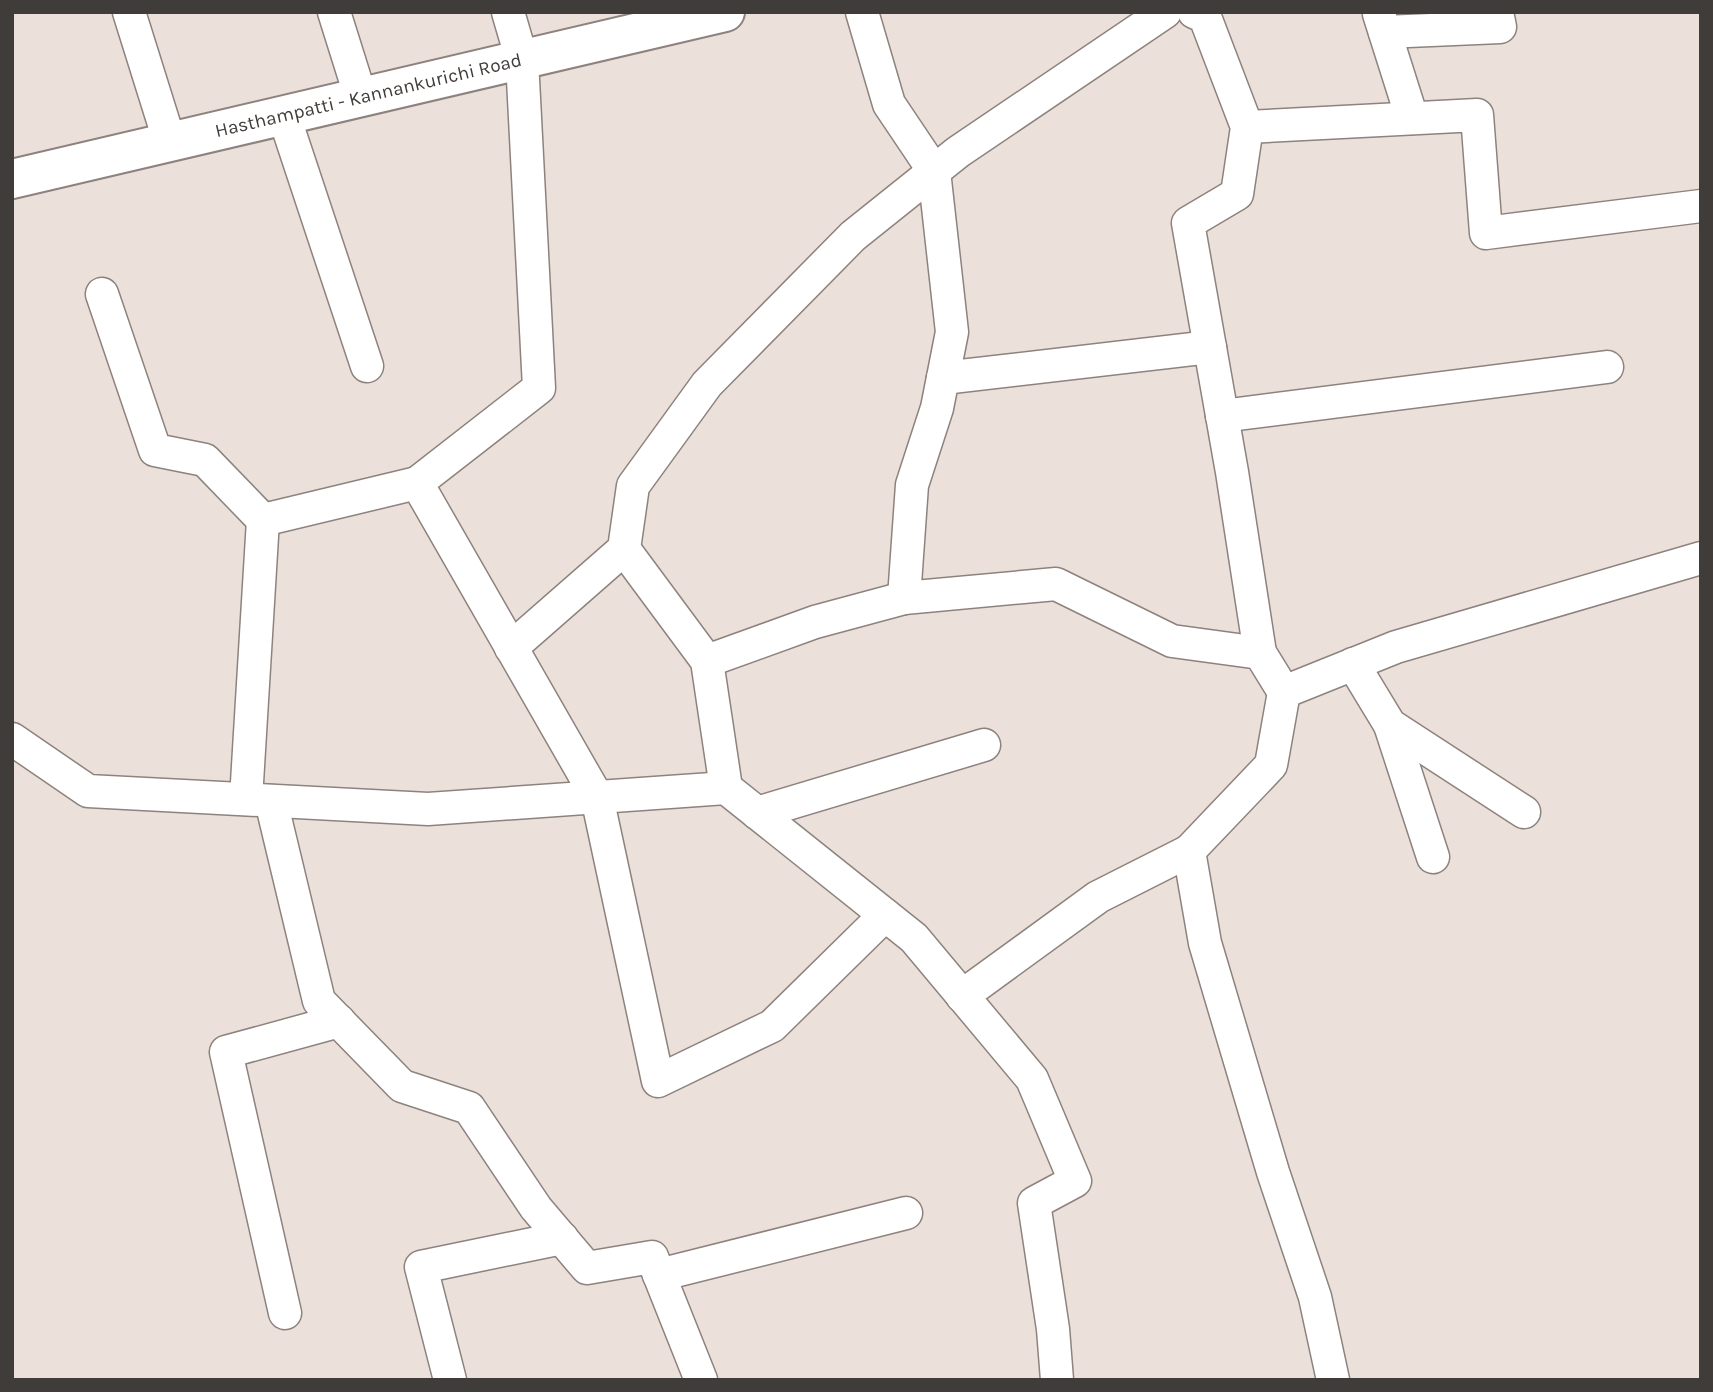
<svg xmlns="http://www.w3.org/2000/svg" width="1713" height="1392" font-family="Karla,sans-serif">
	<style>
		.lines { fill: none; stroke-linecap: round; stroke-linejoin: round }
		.minor-casing { stroke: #8d827d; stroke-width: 35 }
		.major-casing { stroke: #8d827d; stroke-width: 42 }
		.minor { stroke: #fff; stroke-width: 32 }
		.major { stroke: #fff; stroke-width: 38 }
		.labels { text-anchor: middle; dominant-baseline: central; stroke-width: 5; stroke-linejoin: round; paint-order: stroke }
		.street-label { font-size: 19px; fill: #403c39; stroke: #ece0da }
	</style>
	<rect width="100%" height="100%" fill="#ece0da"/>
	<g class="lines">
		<defs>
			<g id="minor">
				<polyline points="129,12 170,143"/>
				<polyline points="334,12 361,98"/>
				<polyline points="508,12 522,60 539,388 417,483 597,797 658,1081 772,1026 885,915"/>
				<polyline points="862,12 889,104 934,171 952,332 937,408 912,485 904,598 1056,584 1172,641 1260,653 1284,692"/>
				<polyline points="1194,12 1205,17 1247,127 1237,194 1188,223 1232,472 1260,653"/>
				<polyline points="1379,14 1412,118"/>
				<polyline points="1385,32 1500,27 1497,12"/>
				<polyline points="284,116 367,366"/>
				<polyline points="1247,127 1477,115 1486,233 1701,206"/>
				<polyline points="102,294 155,450 205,460 263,520"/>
				<polyline points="943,378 1210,347"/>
				<polyline points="1222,416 1607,367"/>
				<polyline points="624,549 707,661 726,788"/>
				<polyline points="511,648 624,549 633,486 707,384 853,236 958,152 1165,12"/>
				<polyline points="707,661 815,622 904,598"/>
				<polyline points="1353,664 1390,725 1524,812"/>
				<polyline points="1390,725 1433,857"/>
				<polyline points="12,739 88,791 428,809 726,788 914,938 1032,1079 1075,1181 1034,1203 1053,1329 1057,1380"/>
				<polyline points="246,799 263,520 417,483"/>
				<polyline points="271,801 319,1001 402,1086 469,1108 536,1208 587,1268 652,1257 701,1380"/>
				<polyline points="757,813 984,745"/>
				<polyline points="962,996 1098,897 1189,851"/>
				<polyline points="659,1275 906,1213"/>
				<polyline points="285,1313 226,1052 339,1021"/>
				<polyline points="450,1380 421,1267 562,1238"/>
				<polyline points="1333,1380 1315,1297 1273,1172 1205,943 1189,851 1271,765 1284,692 1396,647 1701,558"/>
			</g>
			<g id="major">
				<path id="s1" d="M12 179 725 12"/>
			</g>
		</defs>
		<use href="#minor" class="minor-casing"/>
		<use href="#major" class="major-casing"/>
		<use href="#minor" class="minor"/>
		<use href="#major" class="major"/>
	</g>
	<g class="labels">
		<g class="street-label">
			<text stroke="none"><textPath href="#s1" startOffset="366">Hasthampatti - Kannankurichi Road</textPath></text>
		</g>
	</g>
	<rect width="1713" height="1392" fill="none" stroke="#403c39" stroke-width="28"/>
</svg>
